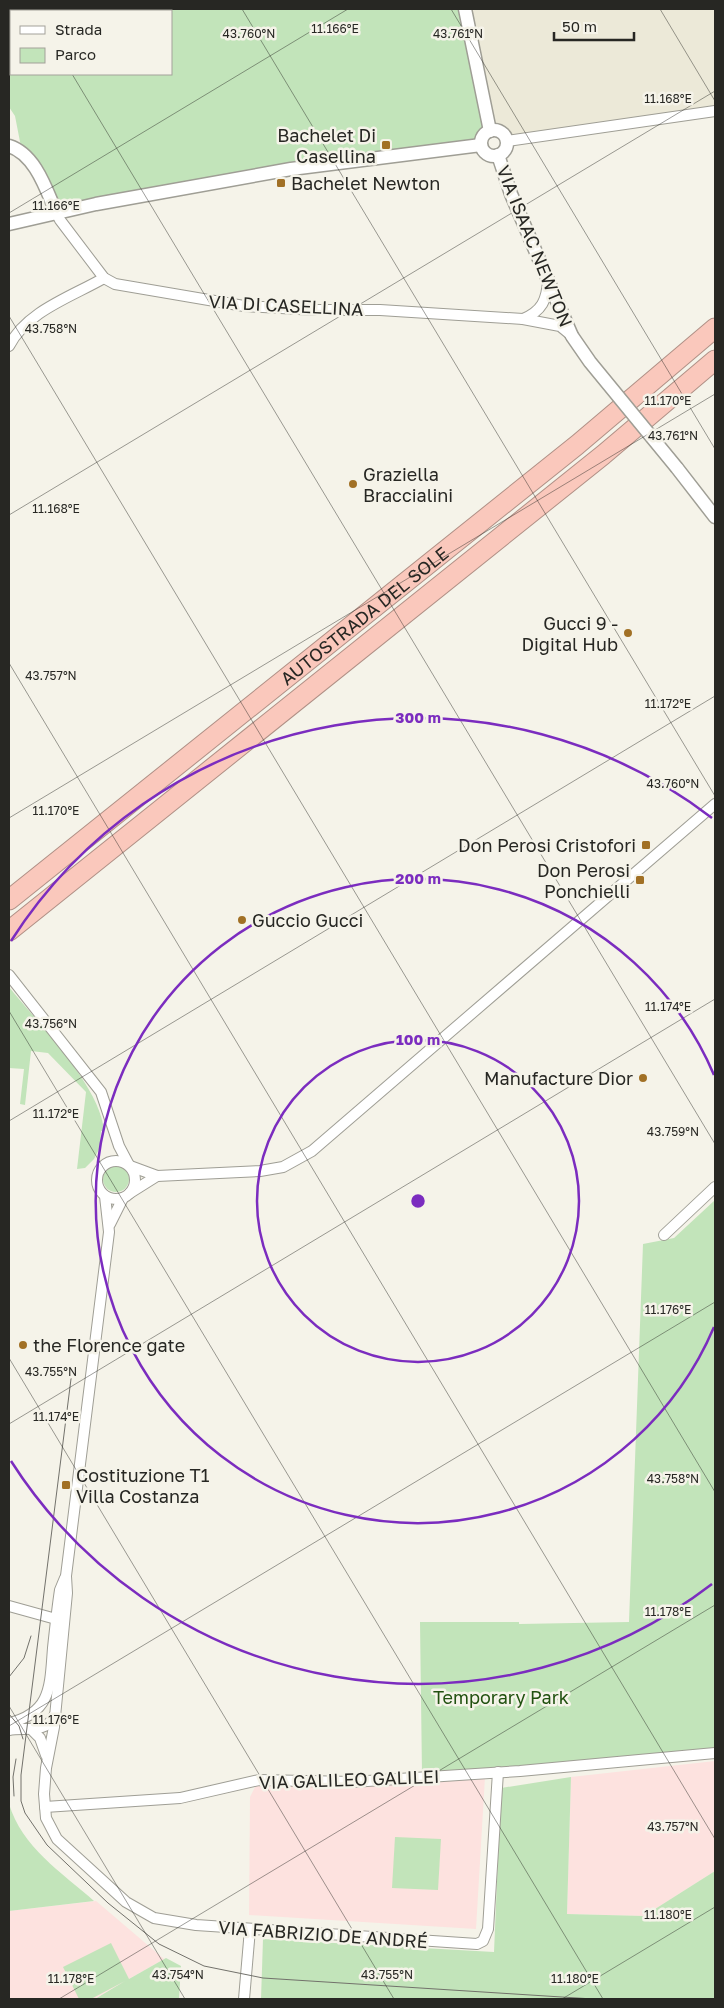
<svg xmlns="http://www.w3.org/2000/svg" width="724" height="2008" font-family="'Golos Text',sans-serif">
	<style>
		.built { fill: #ece9d8 }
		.education { fill: #fde2df }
		.green { fill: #c2e4ba }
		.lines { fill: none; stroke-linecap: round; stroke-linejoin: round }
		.minor-casing { stroke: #9f9e95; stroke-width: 12 }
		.tertiary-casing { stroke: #9f9e95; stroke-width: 15 }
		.motorway-casing { stroke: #b09086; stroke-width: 21 }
		.minor { stroke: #fff; stroke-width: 10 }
		.tertiary { stroke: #fff; stroke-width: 12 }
		.motorway { stroke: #fac8bc; stroke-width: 19 }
		.tram { stroke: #72716b; stroke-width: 1 }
		.tertiary-bridge-casing { stroke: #9f9e95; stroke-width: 15; stroke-linecap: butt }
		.tertiary-bridge { stroke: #fff; stroke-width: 12 }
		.ticks { fill: none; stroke: #272723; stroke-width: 1; stroke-opacity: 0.45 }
		.ring { fill: none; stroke: #7b2cbf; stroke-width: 2.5 }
		.poi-dot { fill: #a17025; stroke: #f5f3e9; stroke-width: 2 }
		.labels { text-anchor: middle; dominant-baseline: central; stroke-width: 5; stroke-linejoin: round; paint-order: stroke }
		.poi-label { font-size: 18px; fill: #272723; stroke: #f5f3e9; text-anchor: end }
		.street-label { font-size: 18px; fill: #272723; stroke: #f5f3e9 }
		.park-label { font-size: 18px; fill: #215110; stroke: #f5f3e9 }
		.ticks-label { font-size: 12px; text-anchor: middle; fill: #272723; stroke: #f5f3e9; stroke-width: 5; stroke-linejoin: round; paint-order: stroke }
		.centre { fill: #7b2cbf; stroke: #f5f3e9; stroke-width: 2.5 }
		.ring-label { font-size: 15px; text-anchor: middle; font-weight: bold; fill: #7b2cbf; stroke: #f5f3e9; stroke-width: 5; stroke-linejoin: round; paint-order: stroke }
	</style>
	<rect width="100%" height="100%" fill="#f5f3e9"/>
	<polygon class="built" points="465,9 715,9 715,111 506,137 501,132 495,130"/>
	<g class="education">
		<polygon points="715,1761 715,1871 644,1916 567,1914 571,1777"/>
		<polygon points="485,1777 476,1929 249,1915 250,1797 257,1783"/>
		<polygon points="96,1901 164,1959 94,1999 9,1999 9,1911"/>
	</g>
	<g class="green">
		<polygon points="44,9 465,9 486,133 481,140 56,212 22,152 15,116 9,107 9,57 11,52 11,74 171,74 171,11 45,11"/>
		<path d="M9 987C38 1023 101 1087 104 1131H101L100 1147 94 1159 85 1168 77 1169 86 1092 48 1053 31 1051 25 1105 20 1104 24 1069 9 1068Z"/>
		<circle cx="116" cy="1179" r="13"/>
		<polygon points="715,1200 715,1751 422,1774 420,1622 519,1622 519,1624 629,1622 643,1244 674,1238"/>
		<polygon points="571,1777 567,1914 644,1916 715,1871 715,1999 261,1999 263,1939 494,1952 501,1788"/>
		<path d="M9 1804C22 1847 61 1872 94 1901L9 1911Z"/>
		<polygon points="395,1837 441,1839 438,1890 392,1888"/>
		<polygon points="111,1943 129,1979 166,1958 181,1966 179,1999 95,1999 125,1981 91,1999 79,1999 63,1967"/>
	</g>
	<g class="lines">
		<defs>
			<g id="minor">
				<polyline points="507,141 715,111"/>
				<polyline points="56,212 60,220 104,278 115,284 244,306 316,310 380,310 523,319 560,326 571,335"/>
				<path d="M523 319C542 311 547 300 548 280"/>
				<path d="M9 346C27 311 71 297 104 278"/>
				<polyline points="9,975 101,1092 119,1146 129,1165"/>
				<circle cx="116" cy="1180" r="19"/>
				<polyline points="130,1166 157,1176 260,1171 283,1167 312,1151 715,804"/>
				<polyline points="130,1193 157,1176"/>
				<polyline points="105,1196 109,1232 66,1576 67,1593 54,1727 46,1768 44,1794 46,1818 57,1839 126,1902 154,1918 196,1925 477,1944 483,1941 488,1929 498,1772"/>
				<polyline points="110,1224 123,1198"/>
				<polyline points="664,1235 715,1187"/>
				<polyline points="9,1606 56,1619"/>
				<path d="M9 1723C52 1713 50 1685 53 1648 55 1629 57 1610 60 1590L65 1578"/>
				<polyline points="31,1729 40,1738 46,1755"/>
				<path d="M9 1730C24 1727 47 1734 54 1716"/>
				<polyline points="45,1807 180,1798 259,1780 352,1782 520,1771 715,1753"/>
				<polyline points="244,1999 250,1929"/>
			</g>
			<g id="tertiary">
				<polyline points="465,9 490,131"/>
				<circle cx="494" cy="143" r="13"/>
				<path d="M9 146C35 154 46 189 56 212"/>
				<polyline points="498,155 511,194 572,336"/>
				<polyline points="9,224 96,204 291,169 481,145"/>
				<polyline points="677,468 715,517"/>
			</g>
			<g id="motorway">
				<path id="s1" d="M9 900 577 445 715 328"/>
				<polyline points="9,931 603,455 715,360"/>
			</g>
		</defs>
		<use href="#minor" class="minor-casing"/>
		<use href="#tertiary" class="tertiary-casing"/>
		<use href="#motorway" class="motorway-casing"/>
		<use href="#minor" class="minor"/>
		<use href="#tertiary" class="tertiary"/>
		<use href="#motorway" class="motorway"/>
		<g class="tram">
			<polyline points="72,1371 21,1775 21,1801 25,1813 47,1845 108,1903 159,1944 204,1966 263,1978 593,1999"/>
			<polyline points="9,1677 24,1658 31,1636"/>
			<polyline points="9,1714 19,1726 23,1739"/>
			<polyline points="14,1796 13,1777 16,1759"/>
		</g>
		<defs>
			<polyline id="tertiary-bridge" points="572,336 590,362 677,468"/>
		</defs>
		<use href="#tertiary-bridge" class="tertiary-bridge-casing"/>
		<use href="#tertiary-bridge" class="tertiary-bridge"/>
	</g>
	<path class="ticks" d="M33 9 35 11M242 9 715 796M451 9 715 449M660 9 715 101M72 74 715 1144M9 213 348 9M9 316 715 1492M9 515 715 91M9 663 715 1839M9 818 715 394M9 1011 603 1999M9 1121 715 696M9 1358 394 1999M9 1424 715 999M9 1706 185 1999M9 1726 715 1302M59 1999 715 1605M562 1999 715 1907"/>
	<g class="ring">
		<circle cx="418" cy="1201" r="161"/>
		<path d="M714 1327A322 322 0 1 1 714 1075"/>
		<path d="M712 1584A483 483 0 0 1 11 1461M11 941A483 483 0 0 1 712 818"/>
	</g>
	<g class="poi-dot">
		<rect x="381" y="140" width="10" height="10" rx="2.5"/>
		<rect x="276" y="178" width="10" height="10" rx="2.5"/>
		<circle cx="353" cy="484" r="5"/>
		<circle cx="628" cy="633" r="5"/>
		<rect x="641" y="840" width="10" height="10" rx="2.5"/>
		<rect x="635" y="875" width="10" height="10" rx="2.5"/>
		<circle cx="242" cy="920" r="5"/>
		<circle cx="643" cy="1078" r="5"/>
		<circle cx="23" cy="1345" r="5"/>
		<rect x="61" y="1480" width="10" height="10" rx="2.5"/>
	</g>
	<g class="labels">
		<g class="poi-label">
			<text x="376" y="135">Bachelet Di<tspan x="376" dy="21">Casellina</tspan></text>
			<text x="291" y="183" text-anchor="start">Bachelet Newton</text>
			<text x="363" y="474" text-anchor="start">Graziella<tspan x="363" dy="21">Braccialini</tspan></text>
			<text x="618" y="623">Gucci 9 -<tspan x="618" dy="21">Digital Hub</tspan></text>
			<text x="636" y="845">Don Perosi Cristofori</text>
			<text x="630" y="870">Don Perosi<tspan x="630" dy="21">Ponchielli</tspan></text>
			<text x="252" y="920" text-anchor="start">Guccio Gucci</text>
			<text x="633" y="1078">Manufacture Dior</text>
			<text x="33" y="1345" text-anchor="start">the Florence gate</text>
			<text x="76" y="1475" text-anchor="start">Costituzione T1<tspan x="76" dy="21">Villa Costanza</tspan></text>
		</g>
		<g class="street-label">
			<text transform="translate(535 246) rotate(68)">VIA ISAAC NEWTON</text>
			<text transform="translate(286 305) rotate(3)">VIA DI CASELLINA</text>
			<text stroke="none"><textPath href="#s1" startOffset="455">AUTOSTRADA DEL SOLE</textPath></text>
			<text transform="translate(349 1779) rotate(-2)">VIA GALILEO GALILEI</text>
			<text transform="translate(323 1934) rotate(4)">VIA FABRIZIO DE ANDRÉ</text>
		</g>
		<g class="park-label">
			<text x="501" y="1697">Temporary Park</text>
		</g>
	</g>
	<g class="ticks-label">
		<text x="335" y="33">11.166°E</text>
		<text x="249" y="38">43.760°N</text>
		<text x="458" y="38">43.761°N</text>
		<text x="668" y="103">11.168°E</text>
		<text x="56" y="210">11.166°E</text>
		<text x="51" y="333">43.758°N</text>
		<text x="668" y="405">11.170°E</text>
		<text x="673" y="440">43.761°N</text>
		<text x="56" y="513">11.168°E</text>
		<text x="51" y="680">43.757°N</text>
		<text x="668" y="708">11.172°E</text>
		<text x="673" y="788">43.760°N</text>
		<text x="56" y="815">11.170°E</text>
		<text x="668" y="1011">11.174°E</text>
		<text x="51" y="1028">43.756°N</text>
		<text x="56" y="1118">11.172°E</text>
		<text x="673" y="1136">43.759°N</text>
		<text x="668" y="1314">11.176°E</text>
		<text x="51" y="1376">43.755°N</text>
		<text x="56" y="1421">11.174°E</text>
		<text x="673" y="1483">43.758°N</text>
		<text x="668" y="1616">11.178°E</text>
		<text x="56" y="1724">11.176°E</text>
		<text x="673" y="1831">43.757°N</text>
		<text x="668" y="1919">11.180°E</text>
		<text x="178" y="1979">43.754°N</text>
		<text x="387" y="1979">43.755°N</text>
		<text x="71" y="1983">11.178°E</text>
		<text x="575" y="1983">11.180°E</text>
	</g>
	<circle cx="418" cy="1201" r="8" class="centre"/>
	<g class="ring-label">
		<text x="418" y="723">300 m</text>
		<text x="418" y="884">200 m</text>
		<text x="418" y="1045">100 m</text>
	</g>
	<rect width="724" height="2008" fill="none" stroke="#272723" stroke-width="20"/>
	<rect x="10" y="10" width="162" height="65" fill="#f5f3e9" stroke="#a3a19a"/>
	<rect x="20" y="26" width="25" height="8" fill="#ffffff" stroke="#a3a19a"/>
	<text x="55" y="35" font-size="15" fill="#272723">Strada</text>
	<rect x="20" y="48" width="25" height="15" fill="#c2e4ba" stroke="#a3a19a"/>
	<text x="55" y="60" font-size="15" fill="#272723">Parco</text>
	<path d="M554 32v8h80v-8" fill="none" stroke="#272723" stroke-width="2.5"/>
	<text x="562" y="32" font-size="15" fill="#272723" stroke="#f5f3e9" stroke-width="4" paint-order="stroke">50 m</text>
</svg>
